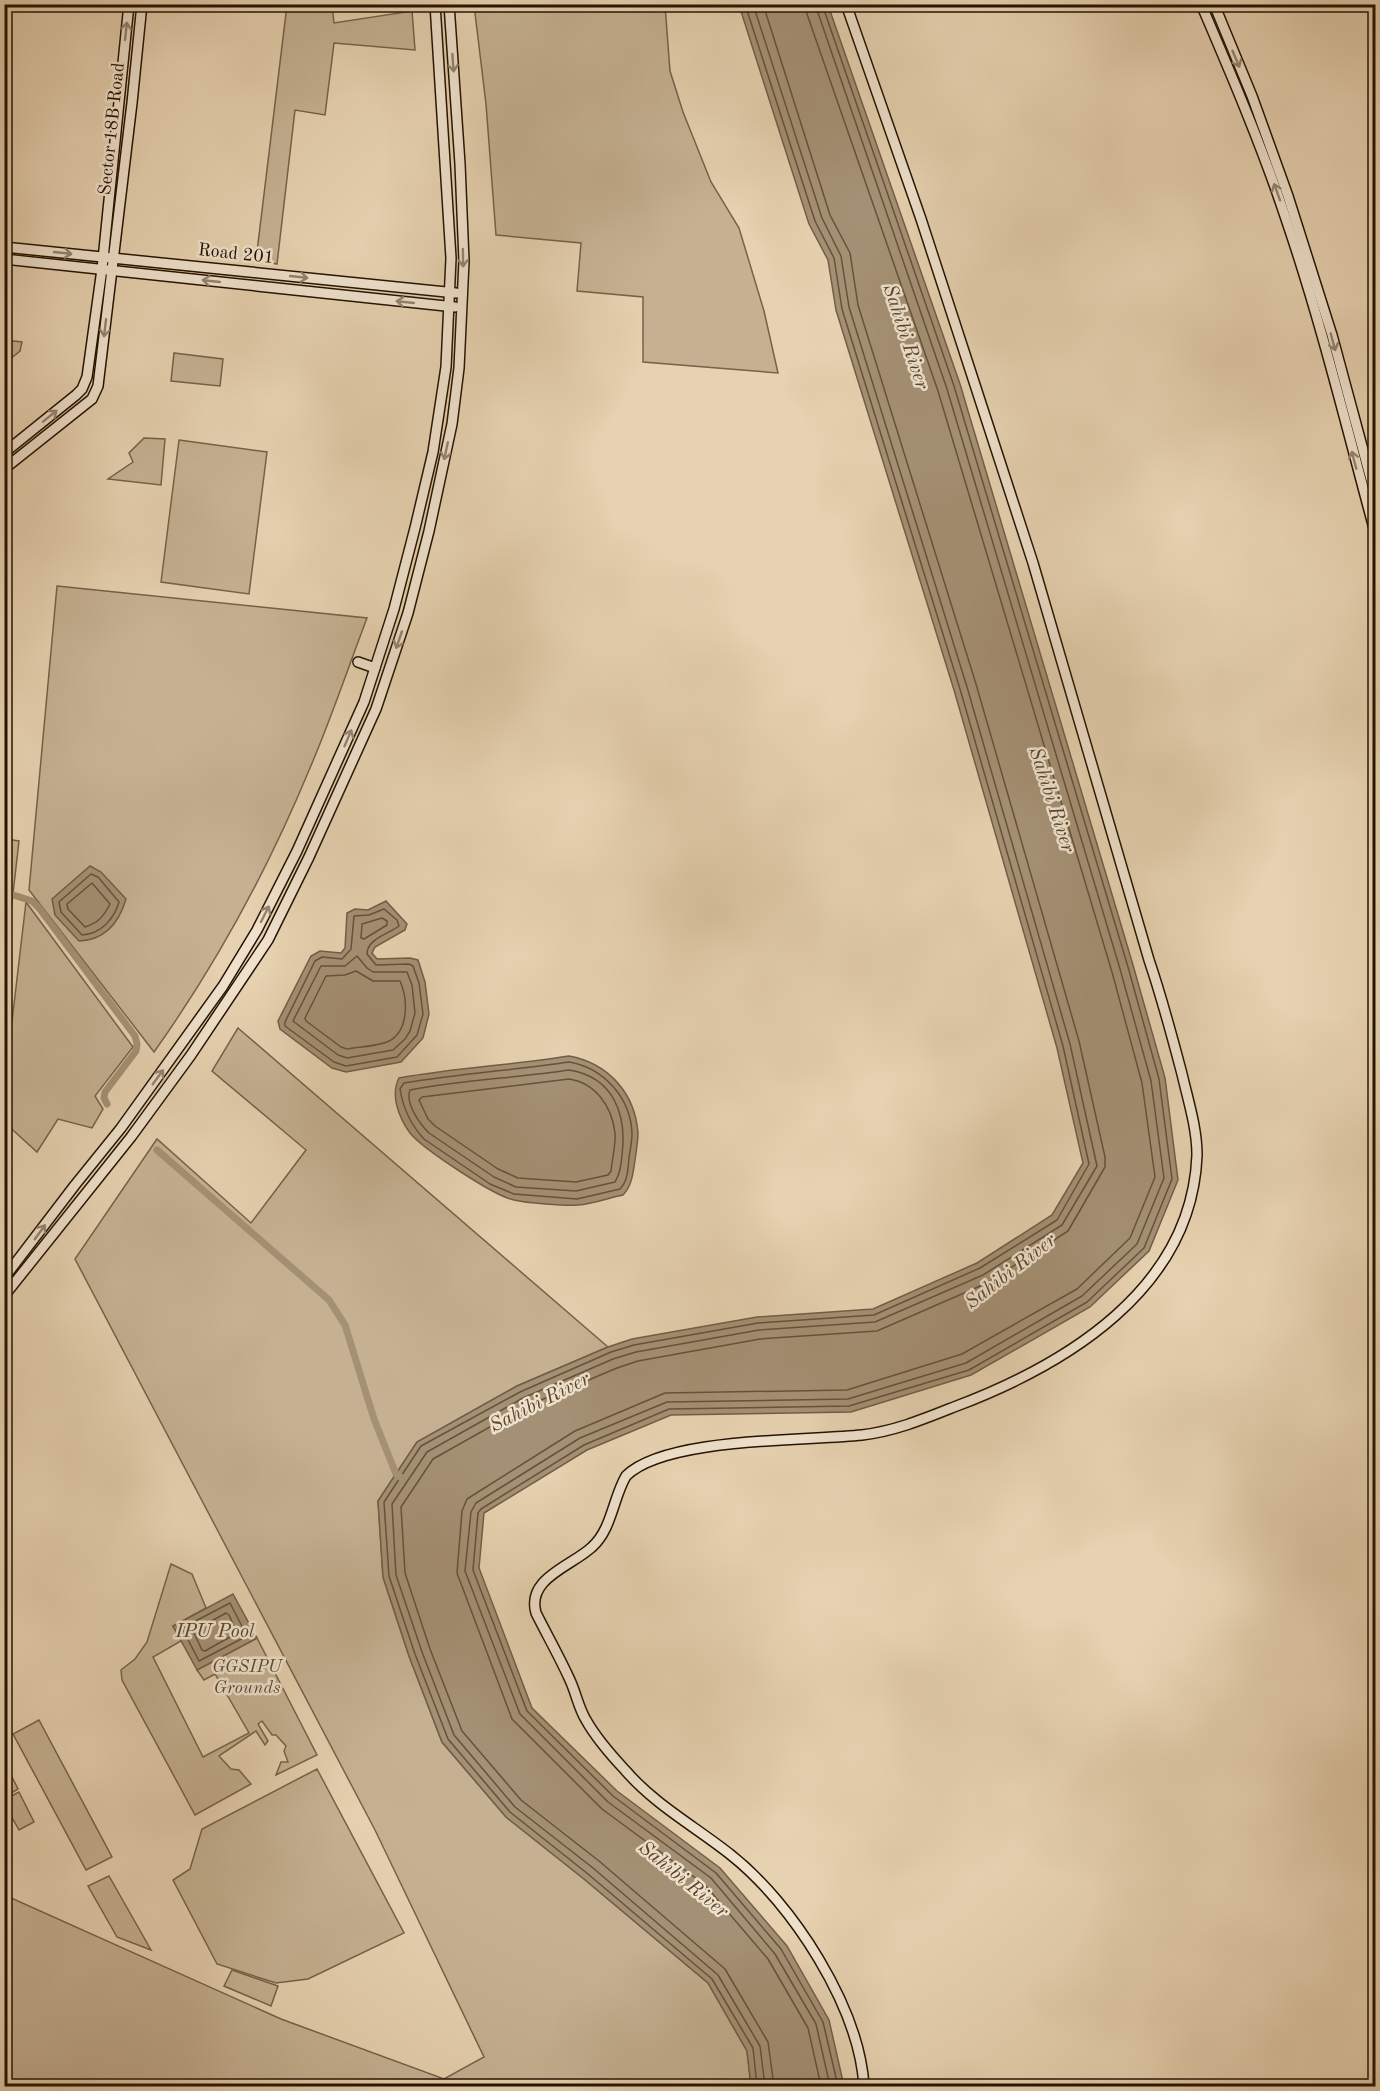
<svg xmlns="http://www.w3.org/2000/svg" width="1380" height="2091" font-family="'Old Standard TT',serif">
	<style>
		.green { fill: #c5b192; stroke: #746249; stroke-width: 1.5 }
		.water { fill: #a49074; stroke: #715e46; stroke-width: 1.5 }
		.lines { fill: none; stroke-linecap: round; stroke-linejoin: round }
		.shore { stroke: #64523a; stroke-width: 1.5 }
		.canal { stroke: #a49074; stroke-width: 7 }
		.secondary-casing { stroke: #241300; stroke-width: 12 }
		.secondary { stroke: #efe1cc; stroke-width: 9 }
		.oneway { stroke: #948470 }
		.labels { text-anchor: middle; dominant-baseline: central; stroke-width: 5; stroke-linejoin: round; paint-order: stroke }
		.street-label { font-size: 18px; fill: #241300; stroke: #efe1cc }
		.park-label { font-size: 18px; font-style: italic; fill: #5c4a33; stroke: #efe1cc }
		.water-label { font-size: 20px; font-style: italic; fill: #57452e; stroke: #efe1cc }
	</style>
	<rect width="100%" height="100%" fill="#e6d1b0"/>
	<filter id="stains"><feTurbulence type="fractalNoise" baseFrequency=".00333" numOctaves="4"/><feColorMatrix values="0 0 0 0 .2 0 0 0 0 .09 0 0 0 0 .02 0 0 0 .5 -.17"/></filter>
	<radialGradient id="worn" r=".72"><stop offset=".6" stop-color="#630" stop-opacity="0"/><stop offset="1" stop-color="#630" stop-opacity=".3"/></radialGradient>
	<g class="green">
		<polygon points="287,5 332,5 334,23 412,11 415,50 334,43 325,115 295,110 277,264 256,260"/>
		<polygon points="474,5 665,5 670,71 683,112 711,182 739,228 764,311 778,373 643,362 643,297 577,291 581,243 496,235 486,104"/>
		<polygon points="5,340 22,342 20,351 5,363"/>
		<polygon points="174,353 223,359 220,386 171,381"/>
		<polygon points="144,438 165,439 161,485 108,479 133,462 129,453"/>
		<polygon points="179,440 267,452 249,594 161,582"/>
		<path d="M57 586 367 618C348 668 331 719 310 768 269 867 216 965 154 1052L29 890Z"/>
		<polygon points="5,839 19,841 5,964 4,963"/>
		<polygon points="26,902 133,1047 95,1096 103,1109 92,1128 58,1119 37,1152 4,1122 5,1081"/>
		<polygon points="238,1028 608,1347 517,1386 417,1442 378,1501 383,1577 409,1656 442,1742 506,1817 584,1879 708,1983 747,2051 751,2086 212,2086 191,2080 124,2086 5,2086 4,1887 11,1898 281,2019 444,2079 484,2057 375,1830 75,1259 157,1139 251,1223 306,1150 212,1071"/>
		<polygon points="171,1564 192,1574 206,1608 173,1626 181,1641 153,1657 203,1757 249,1733 215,1674 204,1680 197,1670 257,1638 317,1755 276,1775 281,1762 288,1762 284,1751 286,1746 276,1735 272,1735 262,1721 258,1724 268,1741 265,1745 256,1731 219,1756 231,1769 239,1770 251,1784 195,1815 122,1680 121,1670 135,1659 147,1642"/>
		<polygon points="39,1720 112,1857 86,1870 13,1734"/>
		<polygon points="5,1763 18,1789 5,1797 4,1797"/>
		<polygon points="317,1769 404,1933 308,1979 276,1983 217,1964 173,1880 190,1869 202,1829"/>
		<polygon points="19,1792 34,1822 19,1830 5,1805 4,1800"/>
		<polygon points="109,1876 151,1950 117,1937 88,1886"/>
		<polygon points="232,1970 278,1986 271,2006 224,1986"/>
	</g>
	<g class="water">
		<polygon points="739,5 828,5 960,384 1133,965 1165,1078 1178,1180 1149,1251 1090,1307 971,1375 851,1412 671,1415 587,1450 484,1513 479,1568 532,1708 617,1791 720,1868 787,1946 829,2020 844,2086 751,2086 747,2051 708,1983 584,1879 506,1817 442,1742 409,1656 383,1577 378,1501 417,1442 517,1386 608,1347 632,1339 757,1317 873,1309 977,1263 1052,1215 1083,1163 1057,1048 954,690 836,310 828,260 809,224"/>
		<path d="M90 866 101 872 126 899C119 923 105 940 79 941L55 915 52 899Z"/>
		<polygon points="386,901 407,924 405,930 375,947 372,953 377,959 410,958 418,960 425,982 429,1014 423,1038 401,1062 346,1072 332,1068 280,1029 278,1021 311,956 320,951 341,953 345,948 347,913 355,909 368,910"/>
		<path d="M569 1056C608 1063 635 1093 638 1133 638 1142 636 1152 635 1160 633 1173 632 1186 623 1195 608 1198 593 1204 578 1205 565 1206 526 1203 514 1200 494 1196 423 1149 410 1133 399 1118 390 1095 399 1078 455 1068 512 1065 569 1056Z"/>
		<polygon points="233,1594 257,1638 197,1670 173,1626"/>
		<polygon points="191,2080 212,2086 124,2086"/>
	</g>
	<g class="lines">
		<g class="shore">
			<polyline points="745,4 815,221 834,258 842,309 960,689 1063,1046 1089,1164 1057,1220 980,1268 874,1315 758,1323 634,1345 611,1352 520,1392 421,1446 384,1502 389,1576 415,1654 448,1739 510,1812 588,1874 712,1979 753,2048 757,2086"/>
			<polyline points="753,4 822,218 841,256 849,307 967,687 1070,1044 1097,1166 1062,1225 983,1275 875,1322 759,1330 636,1352 613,1359 523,1398 427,1452 392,1504 396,1575 422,1652 454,1735 515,1807 593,1868 718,1975 760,2046 765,2086"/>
			<polyline points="763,4 830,215 850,253 858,305 976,684 1079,1041 1105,1157 1105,1167 1068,1231 987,1283 877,1331 760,1339 638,1361 617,1368 527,1406 433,1459 401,1507 405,1573 430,1649 462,1731 521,1800 599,1861 725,1969 768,2042 774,2086"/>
			<polyline points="806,4 807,14 938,391 1112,972 1142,1083 1155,1177 1130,1238 1077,1289 962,1354 847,1390 665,1393 575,1431 467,1499 462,1511 457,1573 512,1719 602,1809 705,1885 768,1959 808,2028 821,2086"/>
			<polyline points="815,4 947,389 1120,969 1151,1081 1164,1178 1137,1244 1082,1296 966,1363 848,1399 667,1402 580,1438 476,1503 471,1512 465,1571 520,1714 608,1802 711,1878 775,1954 816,2024 830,2086"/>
			<polyline points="822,4 954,386 1128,967 1159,1079 1172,1179 1144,1248 1087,1302 969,1370 849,1406 669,1409 584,1445 481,1509 478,1513 473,1570 527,1711 613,1796 716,1873 781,1949 823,2022 838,2086"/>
			<path d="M91 874 98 877 119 902C114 919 101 934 82 935L61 912 59 902Z"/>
			<path d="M92 883 110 904C104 916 98 923 85 927L68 909 67 904Z"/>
			<path d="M384 909 397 920 399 926C388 934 367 939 367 954L376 965 409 964 413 966 419 983 423 1014 417 1035 397 1057 346 1066 334 1062 289 1029 285 1026V1022L315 961 322 957 342 959 351 949 354 916 369 915Z"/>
			<polygon points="382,918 387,921 387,925 364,939 361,938 362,924"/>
			<polygon points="357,956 367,968 373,972 407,972 412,985 415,1013 410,1031 405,1039 393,1050 347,1058 338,1055 293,1021 321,966 345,966"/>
			<path d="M356 971 373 981H400C408 999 409 1031 389 1041 380 1046 357 1047 347 1049L341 1047 306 1021 305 1018 326 976 345 975Z"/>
			<path d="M569 1062C604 1068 631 1098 632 1134 632 1142 630 1150 629 1158 628 1168 628 1181 620 1189L577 1199 514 1194 490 1184 424 1139C410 1124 403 1108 400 1089L404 1083C459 1074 514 1070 569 1062Z"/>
			<path d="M569 1070C614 1077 627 1115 622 1155 621 1165 620 1174 615 1182L576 1191 516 1187 494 1177 429 1133C419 1123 405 1103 410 1090 463 1080 516 1078 569 1070Z"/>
			<path d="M569 1079C596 1083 612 1107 615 1133 616 1145 612 1159 611 1171L608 1175 576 1182 518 1178 498 1169 435 1126 428 1119 419 1100 422 1097Z"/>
			<polygon points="230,1603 247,1636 199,1661 182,1628"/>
			<polygon points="226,1613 229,1615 237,1633 205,1651 202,1650 193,1631"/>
		</g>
		<g class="canal">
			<polyline points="4,892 32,901 39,908 135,1036 137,1044 136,1051 105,1092 104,1098 107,1104"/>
			<polyline points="157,1150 329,1300 345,1325 374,1419 396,1474 402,1478"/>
		</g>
		<defs>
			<g id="secondary">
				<path d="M846 4 921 219 1033 563 1149 960C1162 998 1172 1036 1182 1074 1188 1100 1197 1128 1197 1155 1192 1289 1066 1365 954 1407 924 1419 895 1431 862 1435 806 1441 665 1437 626 1476 613 1498 612 1529 592 1547 572 1566 526 1578 536 1613 547 1635 559 1656 569 1678 576 1692 578 1707 586 1720 596 1738 611 1755 625 1770 655 1805 696 1827 731 1855 793 1904 859 2007 864 2086"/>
				<path d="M1201 4C1231 74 1261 144 1285 216 1321 321 1347 429 1376 536"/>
				<polyline points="1214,4 1252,96 1288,196 1332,335 1376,498"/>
				<polyline points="4,247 456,293"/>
				<polyline points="4,259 455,307"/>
				<polyline points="4,453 76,395 82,389 87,377 102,269 129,4"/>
				<polyline points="4,469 92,399 98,386 132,103 142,4"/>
				<polyline points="358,662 375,668"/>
				<polyline points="4,1278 75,1185 121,1128 223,986 257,930 297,851 364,702 394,609 415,528 433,452 446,367 451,258 435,4"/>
				<polyline points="4,1296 131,1137 191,1055 268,940 309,857 376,709 408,613 429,531 452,424 459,368 464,261 460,164 449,4"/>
			</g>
		</defs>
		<use href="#secondary" class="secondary-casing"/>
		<use href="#secondary" class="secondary"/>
	</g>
	<defs><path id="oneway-shaft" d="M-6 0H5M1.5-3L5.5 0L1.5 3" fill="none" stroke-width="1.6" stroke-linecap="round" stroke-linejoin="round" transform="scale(1.5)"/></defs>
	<g class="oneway">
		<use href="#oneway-shaft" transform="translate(126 31) rotate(-84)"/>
		<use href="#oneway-shaft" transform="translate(1236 59) rotate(67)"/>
		<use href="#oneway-shaft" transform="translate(453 63) rotate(86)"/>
		<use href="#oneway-shaft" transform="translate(1277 192) rotate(-110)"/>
		<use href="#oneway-shaft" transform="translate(63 253) rotate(6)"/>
		<use href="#oneway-shaft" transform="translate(463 258) rotate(89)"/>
		<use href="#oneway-shaft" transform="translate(299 277) rotate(6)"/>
		<use href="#oneway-shaft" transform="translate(211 281) rotate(-174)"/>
		<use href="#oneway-shaft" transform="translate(405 302) rotate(-174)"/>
		<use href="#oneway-shaft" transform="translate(105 328) rotate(97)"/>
		<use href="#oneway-shaft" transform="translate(1333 342) rotate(75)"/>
		<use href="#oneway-shaft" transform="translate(50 416) rotate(-39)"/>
		<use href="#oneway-shaft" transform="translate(446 451) rotate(102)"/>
		<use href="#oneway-shaft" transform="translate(1354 460) rotate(-105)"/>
		<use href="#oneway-shaft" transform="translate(399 640) rotate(109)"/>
		<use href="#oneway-shaft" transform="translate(348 738) rotate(-67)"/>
		<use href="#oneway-shaft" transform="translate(265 914) rotate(-63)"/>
		<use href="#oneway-shaft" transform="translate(158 1077) rotate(-54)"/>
		<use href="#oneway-shaft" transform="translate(40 1232) rotate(-54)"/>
	</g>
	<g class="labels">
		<g class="street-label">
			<text transform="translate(112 129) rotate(-84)">Sector 18B Road</text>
			<text transform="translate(236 254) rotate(6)">Road 201</text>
		</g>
		<g class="park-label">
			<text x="247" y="1667">GGSIPU<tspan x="247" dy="21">Grounds</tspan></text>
		</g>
		<g class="water-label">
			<text transform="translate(905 337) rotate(72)">Sahibi River</text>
			<text transform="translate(1051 800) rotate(72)">Sahibi River</text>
			<text transform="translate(1011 1272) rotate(-38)">Sahibi River</text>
			<text transform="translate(540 1403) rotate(-27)">Sahibi River</text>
			<text x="215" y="1632">IPU Pool</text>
			<text transform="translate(683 1880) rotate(39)">Sahibi River</text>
		</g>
	</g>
	<rect width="1380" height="2091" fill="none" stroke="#e6d1b0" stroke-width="24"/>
	<rect x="6" y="6" width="1368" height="2079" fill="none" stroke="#241300" stroke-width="3"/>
	<rect x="12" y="12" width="1356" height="2067" fill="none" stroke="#241300" stroke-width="1.5"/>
	<rect width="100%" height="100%" filter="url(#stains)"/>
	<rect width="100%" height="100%" fill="url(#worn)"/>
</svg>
